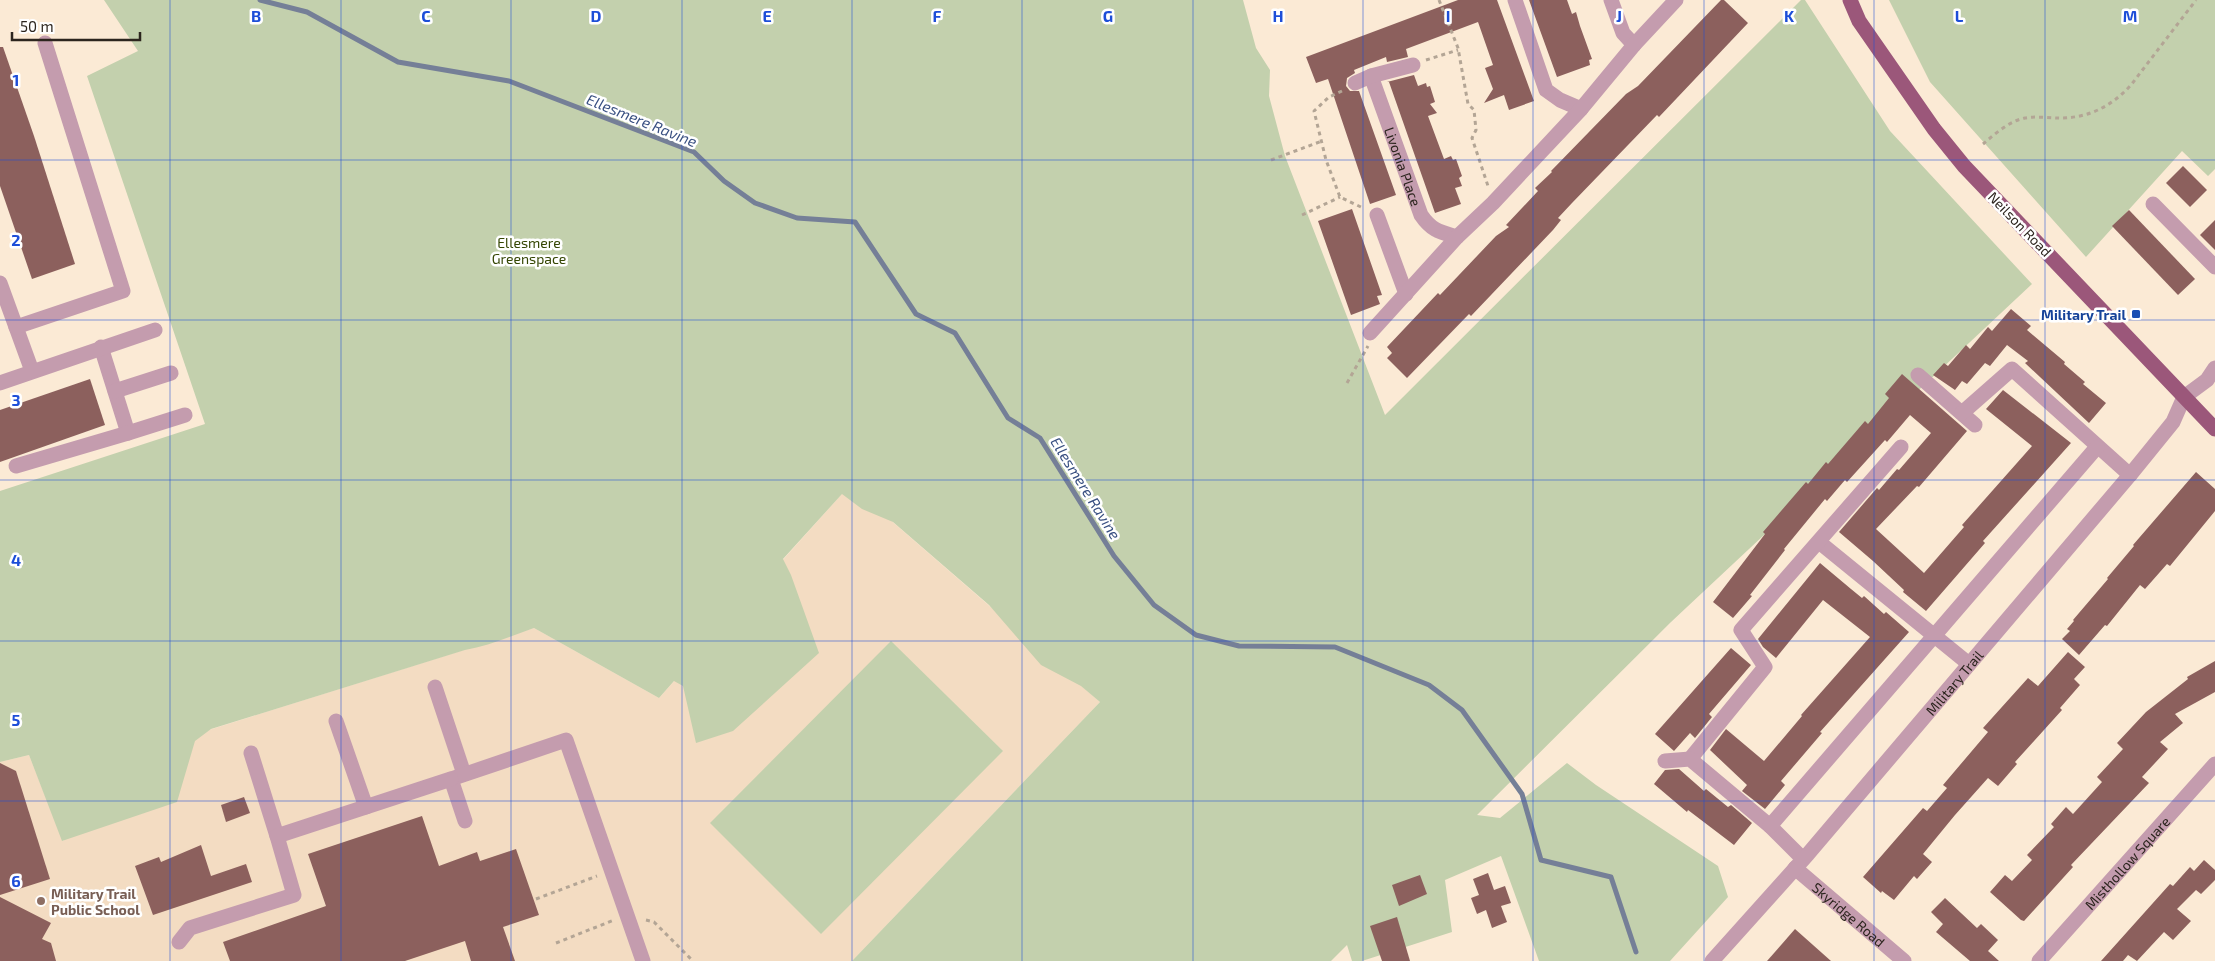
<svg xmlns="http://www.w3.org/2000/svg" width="2215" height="961" font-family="'Exo 2',sans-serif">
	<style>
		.built { fill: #f3dcc2 }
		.green { fill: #c3d0ad }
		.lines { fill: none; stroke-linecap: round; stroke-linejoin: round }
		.stream { stroke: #757f97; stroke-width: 5 }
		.building { fill: #8c605d }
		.path { stroke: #b3a595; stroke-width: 3; stroke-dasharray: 4 4; stroke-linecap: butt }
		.minor { stroke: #c49cae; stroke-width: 15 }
		.major { stroke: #9b577a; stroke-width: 15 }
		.grid { fill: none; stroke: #1d4ed8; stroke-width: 1; stroke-opacity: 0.55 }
		.transit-dot { fill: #1a4fb4; stroke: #fff; stroke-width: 2 }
		.education-dot { fill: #8d6e63; stroke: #fff; stroke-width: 2 }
		.labels { text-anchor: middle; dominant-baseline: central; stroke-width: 5; stroke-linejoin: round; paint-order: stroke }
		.street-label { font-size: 14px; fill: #2c251e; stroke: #fff }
		.park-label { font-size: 14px; fill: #354603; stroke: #fff }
		.transit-label { font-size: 14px; font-weight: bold; fill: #164399; stroke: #fff; text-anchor: end }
		.education-label { font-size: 14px; font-weight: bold; fill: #785e54; stroke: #fff; text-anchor: start }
		.water-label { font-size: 15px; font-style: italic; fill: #384f81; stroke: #fff }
		.grid-label { font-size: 16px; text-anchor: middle; font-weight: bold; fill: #1d4ed8; stroke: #fff; stroke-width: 5; stroke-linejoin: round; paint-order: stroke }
	</style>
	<rect width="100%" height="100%" fill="#fbead5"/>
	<polygon class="built" points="850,485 1100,702 852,961 0,961 0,762 29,755 63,841 196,734 534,628 659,698"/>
	<g class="green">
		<path d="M104 0H1243L1256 48 1270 70 1269 96 1285 156 1385 415 1801 0H1805L1890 131 2032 284 1671 622 1477 815 1500 818 1567 763 1596 785 1718 866 1728 897 1670 961H1539L1501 856 1445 880 1452 932 1362 961H1352L1347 945 1331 961H852L1100 702 1081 686 1041 665 989 605 893 522 862 509 842 494 783 559 791 575 819 653 733 731 696 743 683 686 674 681 659 698 534 628C511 636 489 646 465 650L211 729 195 741 177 802 62 841 29 755 0 762V491L205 424 87 76 138 51Z"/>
		<polygon points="1889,0 2215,0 2215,169 2208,176 2182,151 2086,257 1930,82"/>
		<polygon points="891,641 1003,751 821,934 710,823"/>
	</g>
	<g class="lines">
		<polyline class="stream" points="260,0 307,12 398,62 509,81 694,152 724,181 755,203 797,218 855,222 916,314 955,333 1008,418 1040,438 1114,556 1154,605 1196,635 1239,646 1335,647 1429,685 1462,710 1522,794 1541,860 1611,877 1636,952"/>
	</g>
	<g class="building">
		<polygon points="1458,0 1497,0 1534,101 1509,110 1504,95 1484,103 1493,89 1485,68 1493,65 1478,22 1406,49 1408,57 1387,62 1386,57 1354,70 1355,73 1347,78 1346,86 1350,91 1359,91 1396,195 1370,204 1328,79 1316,83 1306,57"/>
		<polygon points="1529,0 1567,0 1572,14 1576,12 1580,26 1592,59 1589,60 1590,65 1557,77"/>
		<polygon points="1721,0 1724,0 1748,23 1659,117 1657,115 1572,203 1558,218 1561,220 1553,230 1471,316 1469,314 1407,378 1387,358 1392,353 1387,347 1438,293 1440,295 1496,236 1509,227 1506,225 1538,191 1535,188 1552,172 1551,171 1626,94 1638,86"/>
		<polygon points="0,47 3,47 34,136 75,264 32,279 0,186"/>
		<polygon points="1414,75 1418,86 1426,83 1427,87 1430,86 1435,102 1430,104 1437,113 1428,116 1444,159 1451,156 1453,160 1456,159 1462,176 1459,178 1462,186 1455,188 1461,204 1435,213 1389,82 1387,82"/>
		<polygon points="2183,166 2207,190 2190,207 2166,183"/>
		<polygon points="1352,209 1382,295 1377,296 1380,304 1351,315 1318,221"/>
		<polygon points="2129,210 2195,279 2178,295 2112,226"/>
		<polygon points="2215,220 2215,250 2200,235"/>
		<polygon points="2011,309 2031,326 2027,330 2065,362 2064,364 2085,382 2083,384 2106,403 2089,423 2025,363 2028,361 2007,345 1990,366 1985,363 1967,384 1962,381 1955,390 1933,375 1944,363 1948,366 1966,345 1970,349 1988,327 1992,331"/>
		<polygon points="1902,374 1967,431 1919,487 1917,486 1876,529 1924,573 1964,527 1962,525 2032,446 1986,409 2003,390 2071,443 1983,541 1985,543 1926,611 1903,592 1904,590 1873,561 1839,532 1877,488 1879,490 1897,469 1899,470 1931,433 1910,415 1887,442 1885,440 1847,482 1845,480 1827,501 1825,499 1784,549 1785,550 1750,595 1752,596 1733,618 1713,602 1765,534 1763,532 1806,482 1808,484 1826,462 1828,464 1865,421 1868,424 1889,398 1885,394"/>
		<polygon points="90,379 105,425 0,462 0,410"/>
		<polygon points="2196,472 2215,489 2215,511 2170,566 2167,564 2145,589 2140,585 2107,626 2105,625 2079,655 2062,639 2070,631 2067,629 2074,621 2073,620 2108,579 2107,578 2134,546 2133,545"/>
		<polygon points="1820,563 1851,589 1862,598 1864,596 1884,614 1886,612 1909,632 1820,732 1822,733 1781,781 1785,785 1765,809 1742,791 1747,785 1710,750 1726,729 1764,761 1802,716 1801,715 1870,637 1823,600 1776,658 1763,647 1758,639"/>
		<polygon points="1731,648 1751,665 1709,714 1712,717 1695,738 1690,733 1674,751 1655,734"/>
		<polygon points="2068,652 2085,667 2074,679 2080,685 2060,708 2062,710 2015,762 2017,764 1998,786 1988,778 1955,815 1923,854 1932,862 1917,879 1914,876 1894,900 1882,891 1881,893 1863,877 1923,808 1927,811 1947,788 1943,785 1988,732 1983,728 2028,678 2038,686"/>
		<polygon points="2215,661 2215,692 2175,714 2183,723 2160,742 2168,749 2142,777 2149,783 2071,865 2073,867 2024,921 2021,920 1990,892 2005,875 2012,881 2032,860 2027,855 2054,827 2051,824 2066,807 2073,814 2102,782 2097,777 2123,749 2117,743 2146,712 2188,679 2187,677"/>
		<polygon points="0,763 16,771 50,879 0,895"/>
		<polygon points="1679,769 1704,791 1706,789 1728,807 1731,805 1752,823 1734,845 1688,810 1687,812 1654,784 1665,770"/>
		<polygon points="244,797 250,813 226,822 221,805"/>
		<polygon points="422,816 439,866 477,852 480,861 516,849 539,915 503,927 515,961 471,961 465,941 405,961 230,961 223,942 326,906 308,854"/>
		<polygon points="201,845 211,876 246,864 252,882 153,915 135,866 159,857 161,862"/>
		<polygon points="2204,860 2215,870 2215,880 2201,894 2196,890 2177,909 2191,921 2173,940 2164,932 2137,961 2128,955 2123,961 2101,961 2170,884 2173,886 2190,867 2194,871"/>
		<polygon points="1488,873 1494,890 1505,886 1511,903 1501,906 1507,922 1492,928 1486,910 1477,914 1471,898 1479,895 1473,879"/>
		<polygon points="1420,875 1427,894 1399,906 1392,885"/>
		<polygon points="0,897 51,923 42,939 51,943 56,961 0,961"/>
		<polygon points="1945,898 1977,928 1981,924 1998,940 1988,951 1999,961 1970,961 1936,932 1943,924 1931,912"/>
		<polygon points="1397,917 1410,961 1382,961 1370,926"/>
		<polygon points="1795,929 1831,961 1767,961"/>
	</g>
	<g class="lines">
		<g class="path">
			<polyline points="1439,0 1458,48 1468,104 1474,110 1476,130 1472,138 1488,186"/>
			<polyline points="1426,60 1458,50"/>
			<polyline points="1342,91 1329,97 1314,111 1326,160 1340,197 1363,208"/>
			<path d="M1983 144C1995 134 2009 121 2025 118 2036 116 2049 118 2060 118 2089 118 2112 106 2131 85L2196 0"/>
			<polyline points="1271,160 1322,141"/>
			<polyline points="1302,215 1340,197"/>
			<polyline points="1347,383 1368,346"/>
			<polyline points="536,899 597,876"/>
			<polyline points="646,920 654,922 693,961"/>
			<polyline points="556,943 614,920"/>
		</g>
		<g class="minor">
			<polyline points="1515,0 1546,90 1560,100 1581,109"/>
			<polyline points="1611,0 1623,33 1634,45"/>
			<path id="s1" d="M1371 76 1421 215C1432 231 1440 232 1457 237"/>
			<polyline points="1355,83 1371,76 1413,65"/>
			<polyline points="2153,204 2215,267"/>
			<polyline points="1377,215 1406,294"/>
			<polyline points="0,283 32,371"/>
			<polyline points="16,327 123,291 45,43"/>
			<polyline points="1370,333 1457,237 1493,203 1581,109 1634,45 1676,0"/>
			<polyline points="101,347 128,433 185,415"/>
			<polyline points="1918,375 1975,425"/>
			<polyline points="0,383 155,330"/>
			<polyline points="115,391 171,373"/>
			<polyline points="1962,413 2012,369 2130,475"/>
			<polyline points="16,466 128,433"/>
			<polyline points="1819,542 1969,664"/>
			<polyline points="435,687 464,774"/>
			<polyline points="336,721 366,807"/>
			<polyline points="251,753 277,836"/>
			<polyline points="1690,759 1765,667 1741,630 1901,447"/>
			<polyline points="1665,761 1690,759 1770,826 1803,859"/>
			<polyline points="465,821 451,779 566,740 643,961"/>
			<polyline points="1770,826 2097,447"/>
			<path id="s2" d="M1795 868 1904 961"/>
			<polyline points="179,942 190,928 294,895 277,836 451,779"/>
			<path id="s3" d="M1712 961 1808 854 2130 475 2173 422 2184 397 2207 380 2215 368"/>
			<path id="s4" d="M2039 961 2215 764"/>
		</g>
		<polyline class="major" points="1850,0 1859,21 1934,129 1964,166 2215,429"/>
	</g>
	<path class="grid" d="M170 0V961M341 0V961M511 0V961M682 0V961M852 0V961M1022 0V961M1193 0V961M1363 0V961M1533 0V961M1704 0V961M1874 0V961M2045 0V961M0 160H2215M0 320H2215M0 480H2215M0 641H2215M0 801H2215"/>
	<rect class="transit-dot" x="2131" y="309" width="10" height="10" rx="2.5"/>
	<circle class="education-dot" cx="41" cy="901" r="5"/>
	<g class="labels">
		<g class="street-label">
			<text stroke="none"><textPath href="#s1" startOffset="96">Livonia Place</textPath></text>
			<text transform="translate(2020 224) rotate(46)">Neilson Road</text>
			<text stroke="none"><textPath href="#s3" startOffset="369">Military Trail</textPath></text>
			<text stroke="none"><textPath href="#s4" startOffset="132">Misthollow Square</textPath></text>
			<text stroke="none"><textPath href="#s2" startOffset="71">Skyridge Road</textPath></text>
		</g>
		<g class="park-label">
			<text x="529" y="242">Ellesmere<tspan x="529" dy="16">Greenspace</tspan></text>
		</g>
		<g class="transit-label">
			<text x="2126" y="314">Military Trail</text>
		</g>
		<g class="education-label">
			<text x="51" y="893">Military Trail<tspan x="51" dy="16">Public School</tspan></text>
		</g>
		<g class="water-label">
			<text transform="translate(642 120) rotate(22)">Ellesmere Ravine</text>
			<text transform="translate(1086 488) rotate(58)">Ellesmere Ravine</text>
		</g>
	</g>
	<g class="grid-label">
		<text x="256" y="22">B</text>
		<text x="426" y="22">C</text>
		<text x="596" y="22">D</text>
		<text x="767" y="22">E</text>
		<text x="937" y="22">F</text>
		<text x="1108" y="22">G</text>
		<text x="1278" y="22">H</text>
		<text x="1448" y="22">I</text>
		<text x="1619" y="22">J</text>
		<text x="1789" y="22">K</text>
		<text x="1959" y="22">L</text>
		<text x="2130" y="22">M</text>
		<text x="16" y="86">1</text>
		<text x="16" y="246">2</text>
		<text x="16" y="406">3</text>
		<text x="16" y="566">4</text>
		<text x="16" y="726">5</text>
		<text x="16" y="887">6</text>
	</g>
	<path d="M12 32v8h128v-8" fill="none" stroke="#2c251e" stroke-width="2.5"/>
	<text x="20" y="32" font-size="15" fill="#2c251e" stroke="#ffffff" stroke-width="4" paint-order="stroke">50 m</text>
</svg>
